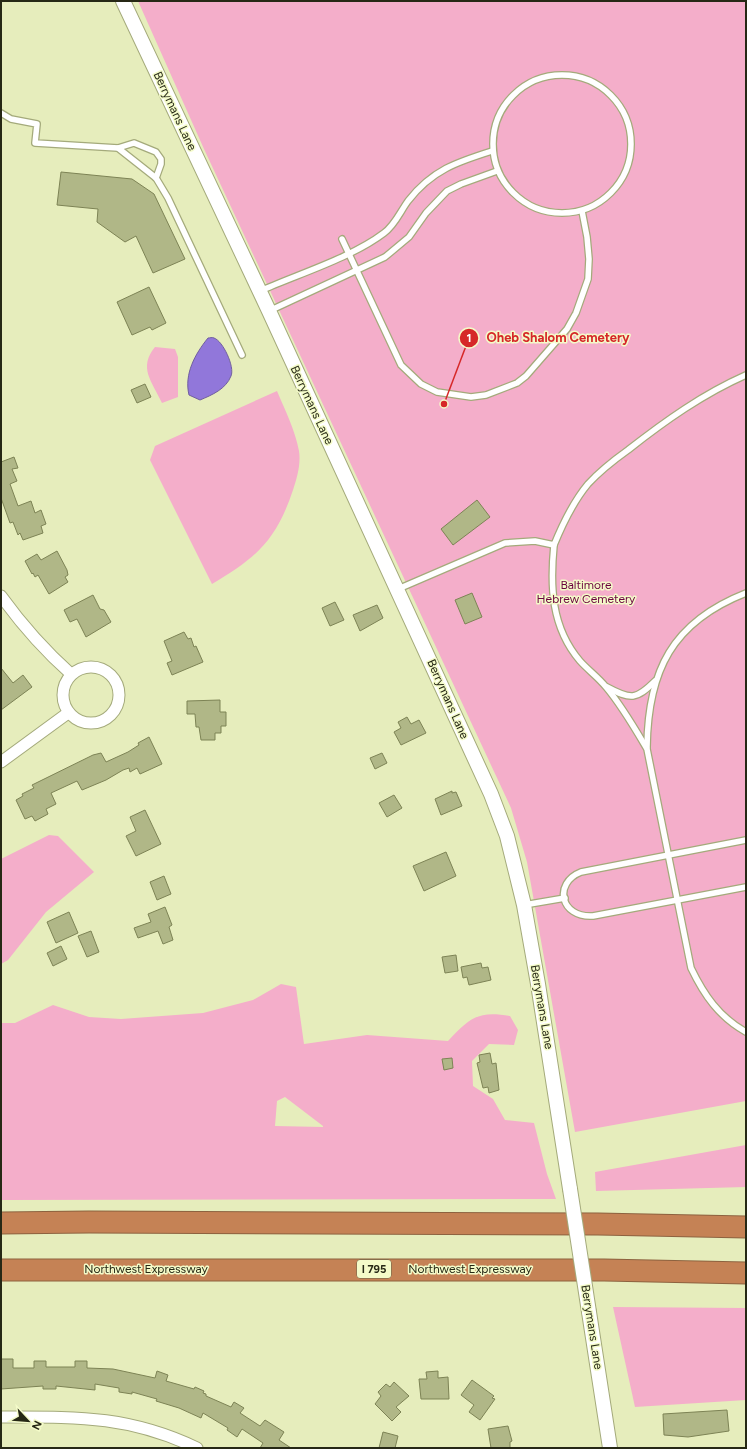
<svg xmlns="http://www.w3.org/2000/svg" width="747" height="1449" font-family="Figtree,sans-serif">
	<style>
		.green { fill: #f4aeca; fill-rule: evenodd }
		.water { fill: #9177da; stroke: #715f9f }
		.building { fill: #b0b787; stroke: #7d8355 }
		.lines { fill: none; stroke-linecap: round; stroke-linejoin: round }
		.service-casing { stroke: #a4aa7b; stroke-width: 8 }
		.minor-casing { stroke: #a4aa7b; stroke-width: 13 }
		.tertiary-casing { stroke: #a4aa7b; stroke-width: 16 }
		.motorway-casing { stroke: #8d623f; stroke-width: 23 }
		.service { stroke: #fff; stroke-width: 5.5 }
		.minor { stroke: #fff; stroke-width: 11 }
		.tertiary { stroke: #fff; stroke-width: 14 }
		.motorway { stroke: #c58255; stroke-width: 21 }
		.tertiary-bridge-casing { stroke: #a4aa7b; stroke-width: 16; stroke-linecap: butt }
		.tertiary-bridge { stroke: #fff; stroke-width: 14 }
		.labels { text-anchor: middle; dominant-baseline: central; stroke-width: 3; stroke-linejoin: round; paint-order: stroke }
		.shield { fill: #f4fbc9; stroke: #64674b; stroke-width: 1 }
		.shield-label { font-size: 11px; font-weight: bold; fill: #262815 }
		.street-label { font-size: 12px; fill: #262815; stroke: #f4fbc9 }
		.park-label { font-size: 12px; fill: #6b043f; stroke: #f4fbc9 }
		.leader { fill: none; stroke: #d62828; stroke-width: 1.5 }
		.callout-dot { fill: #d62828; stroke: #f4fbc9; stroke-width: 1.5 }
		.mark-label { font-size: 12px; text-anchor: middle; font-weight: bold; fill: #fff }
		.callout-label { font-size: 13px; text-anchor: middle; font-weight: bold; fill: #d62828; stroke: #f4fbc9; stroke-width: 3; stroke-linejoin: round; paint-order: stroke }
	</style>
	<rect width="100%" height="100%" fill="#e6edbc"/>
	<g class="green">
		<polygon points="138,1 746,1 746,1101 575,1132 527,862 511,808 204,149"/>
		<path d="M155 347 175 349 178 357V397L162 403C152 381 138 368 155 347Z"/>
		<path d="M277 391C285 410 295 430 299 451 301 464 297 478 293 490 276 541 256 558 212 584L150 460 155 446Z"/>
		<polygon points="49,835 58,836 94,872 46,912 8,960 1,964 1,859"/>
		<path d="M281 984 296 987 304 1044 367 1035 448 1041C469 1019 477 1010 510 1016L518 1030 514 1045 489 1044 472 1061 473 1086 493 1099 505 1120 534 1123 547 1174 556 1199 1 1200V1023H15L53 1005 89 1017 121 1019 203 1013 253 1000ZM285 1097 323 1126V1127L275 1126 277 1101Z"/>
		<polygon points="746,1145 746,1187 596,1191 595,1172"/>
		<polygon points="613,1307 746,1308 746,1400 635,1407"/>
	</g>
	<path class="water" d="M208 338C210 338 212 337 214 338 223 341 235 367 231 376 226 389 212 395 200 400L189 395C184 374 195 354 208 338Z"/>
	<g class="building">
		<polygon points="61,172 132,179 154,194 185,259 153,273 136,236 125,242 97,222 98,209 57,205"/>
		<polygon points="149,287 166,323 152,330 150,327 132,335 117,302"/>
		<polygon points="145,384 151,397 137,403 131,390"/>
		<polygon points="14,457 18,468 12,469 17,481 10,484 18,506 31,501 35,513 41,510 46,524 41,526 43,533 23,540 20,533 18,535 13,522 10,523 1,498 1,462"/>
		<polygon points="477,500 490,517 453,545 441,529"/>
		<polygon points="57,551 67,570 68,575 65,577 68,582 49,594 38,575 35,577 33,573 32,574 25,561 37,554 41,560"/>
		<polygon points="472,593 482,617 465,624 455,600"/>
		<polygon points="93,595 100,609 104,610 111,622 86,637 77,619 70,622 64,610"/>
		<polygon points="335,602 344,620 330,626 322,608"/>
		<polygon points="377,605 383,618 360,631 353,615"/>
		<polygon points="184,632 188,639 191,638 194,647 196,646 203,662 172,675 167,663 172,661 164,641"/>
		<polygon points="1,668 13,683 23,675 32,687 1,710"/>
		<polygon points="220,700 220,712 226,712 226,726 221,726 221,733 215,733 215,740 201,740 199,727 196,727 195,714 187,714 187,701"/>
		<polygon points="407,717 411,724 419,720 426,733 401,745 394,732 401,728 398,722"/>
		<polygon points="149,737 162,764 140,774 137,768 130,772 129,768 123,770 106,780 82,790 77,781 51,793 56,804 46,809 48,814 35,821 32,816 25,819 16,800 23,796 22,794 34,788 32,785 93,755 101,753 106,762 128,752 139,745 138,743"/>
		<polygon points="382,753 387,763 375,769 370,758"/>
		<polygon points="452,791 452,793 456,792 462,806 441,815 435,799"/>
		<polygon points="394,795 402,808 387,817 379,803"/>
		<polygon points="145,810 161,844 136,856 126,836 136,831 130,817"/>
		<polygon points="446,852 456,876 424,891 413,866"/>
		<polygon points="164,876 171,894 157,900 150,882"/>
		<polygon points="165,907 172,925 169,927 173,940 163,944 158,931 138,938 134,928 151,922 148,914"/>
		<polygon points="69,912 78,933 56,943 47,922"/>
		<polygon points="91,931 99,952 87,957 78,936"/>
		<polygon points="61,946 67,959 53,966 47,953"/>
		<polygon points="456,955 458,971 445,973 442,957"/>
		<polygon points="481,963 482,968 488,967 491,980 469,985 467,977 463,978 461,967"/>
		<polygon points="490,1053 492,1064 496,1063 499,1090 489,1093 488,1087 483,1088 477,1063 480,1062 479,1055"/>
		<polygon points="452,1058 453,1068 444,1070 442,1059"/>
		<polygon points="1,1359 13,1359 13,1368 34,1368 34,1361 46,1361 46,1367 75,1367 75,1361 87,1361 87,1368 113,1369 155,1378 157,1371 168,1375 166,1381 194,1389 195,1387 204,1391 203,1393 206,1394 206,1396 231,1407 234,1402 244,1408 240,1413 260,1426 265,1420 284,1432 279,1440 291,1448 260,1448 263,1443 242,1429 237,1437 227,1430 228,1428 203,1413 201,1418 179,1408 156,1401 157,1399 132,1392 132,1394 119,1392 119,1388 95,1384 95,1390 56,1386 56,1389 43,1389 43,1386 1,1389"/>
		<polygon points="438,1371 438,1378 448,1377 449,1399 421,1399 419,1379 427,1379 426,1372"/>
		<polygon points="472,1380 494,1396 492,1398 495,1399 480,1420 469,1412 474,1405 461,1395"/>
		<polygon points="394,1382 409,1396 396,1407 401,1412 392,1421 375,1404 381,1396 378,1392 386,1384 390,1387"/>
		<polygon points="727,1410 729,1431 688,1437 664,1435 663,1414"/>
		<polygon points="508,1426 512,1441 510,1442 510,1448 491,1448 488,1429"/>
		<polygon points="383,1432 398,1436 395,1448 379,1448"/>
	</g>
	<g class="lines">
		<defs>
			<g id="service">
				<circle cx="562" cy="144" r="69"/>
				<polyline points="1,113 11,119 37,124 35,143 118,148 156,178 168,198 242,355"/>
				<polyline points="118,148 134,143 156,152 161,159 161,164 156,178"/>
				<polyline points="342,239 401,365 421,384 437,392 471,397 486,395 517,383 526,376 567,329 576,313 588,279 589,259 587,237 582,211"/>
				<path d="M260 291C298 274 351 258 384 233 395 225 400 212 408 201 432 170 457 162 492 151"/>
				<polyline points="269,311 385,257 409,237 426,213 447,191 461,184 497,171"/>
				<path d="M554 545C550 586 551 627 580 661 588 670 598 677 606 687 622 706 634 727 647 749L691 968C704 995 719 1017 746 1032"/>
				<path d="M398 589 505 543 535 541 554 545C563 523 573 502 588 484 600 471 614 460 628 450 665 421 703 394 746 375"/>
				<path d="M607 687C631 700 636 700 655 681"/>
				<path d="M647 747C648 671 672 622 746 593"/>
				<path d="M746 840 581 872C553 883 560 918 593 916L746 887"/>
				<polyline points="524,905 565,898"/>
			</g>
			<g id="minor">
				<path d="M1 596C22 625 44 650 71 674"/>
				<circle cx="91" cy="695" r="28"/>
				<polyline points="1,762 68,713"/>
				<path d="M1 1417C75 1417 128 1415 197 1448"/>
			</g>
			<g id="tertiary">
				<polyline points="123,1 269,311 491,794 507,836 524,905 538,984 570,1189"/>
				<polyline points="589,1312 610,1448"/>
			</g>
			<g id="motorway">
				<polyline points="1,1223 89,1222 598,1224 746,1227"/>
				<polyline points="1,1270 604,1270 746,1273"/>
			</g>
		</defs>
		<use href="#service" class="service-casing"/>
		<use href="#minor" class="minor-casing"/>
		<use href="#tertiary" class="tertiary-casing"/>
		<use href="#motorway" class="motorway-casing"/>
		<use href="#service" class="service"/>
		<use href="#minor" class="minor"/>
		<use href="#tertiary" class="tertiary"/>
		<use href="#motorway" class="motorway"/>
		<defs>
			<polyline id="tertiary-bridge" points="570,1189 589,1312"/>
		</defs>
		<use href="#tertiary-bridge" class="tertiary-bridge-casing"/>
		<use href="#tertiary-bridge" class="tertiary-bridge"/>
	</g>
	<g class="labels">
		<rect class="shield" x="357" y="1260" width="34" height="18" rx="3"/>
		<g class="shield-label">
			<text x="374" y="1269">I 795</text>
		</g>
		<g class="street-label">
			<text transform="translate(175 111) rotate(65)">Berrymans Lane</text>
			<text transform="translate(312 405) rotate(65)">Berrymans Lane</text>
			<text transform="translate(448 699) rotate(66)">Berrymans Lane</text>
			<text transform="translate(542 1007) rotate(80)">Berrymans Lane</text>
			<text x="146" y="1269">Northwest Expressway</text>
			<text x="470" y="1269">Northwest Expressway</text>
			<text transform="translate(592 1327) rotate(81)">Berrymans Lane</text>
		</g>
		<g class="park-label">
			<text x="586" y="585">Baltimore<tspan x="586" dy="14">Hebrew Cemetery</tspan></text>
		</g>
	</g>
	<path class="leader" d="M444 404L469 338"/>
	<g class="callout-dot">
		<circle cx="444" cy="404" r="4"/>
		<circle cx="469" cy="338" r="10"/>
	</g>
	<g class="mark-label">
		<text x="469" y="342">1</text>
	</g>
	<g class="callout-label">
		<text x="558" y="342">Oheb Shalom Cemetery</text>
	</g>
	<rect width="747" height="1449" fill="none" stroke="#262815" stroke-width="4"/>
	<g transform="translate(28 1421) rotate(116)" stroke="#f4fbc9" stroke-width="3" paint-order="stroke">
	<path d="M0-3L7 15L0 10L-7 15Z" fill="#262815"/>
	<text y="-6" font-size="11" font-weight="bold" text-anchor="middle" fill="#262815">N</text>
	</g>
</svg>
